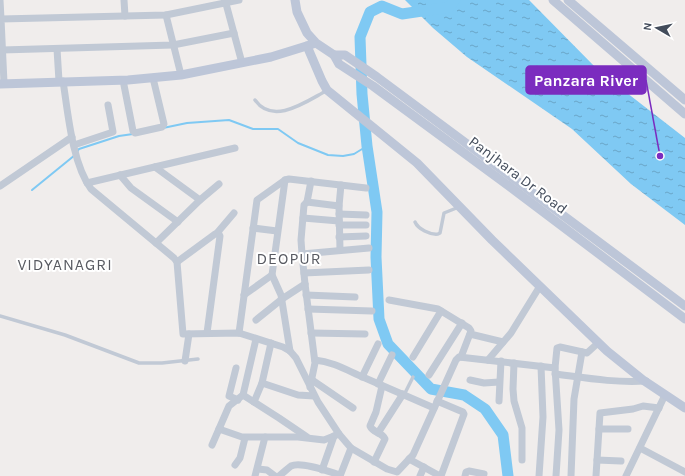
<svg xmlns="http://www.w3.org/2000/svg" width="685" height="476" font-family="Karla,sans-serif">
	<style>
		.water { fill: url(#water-ripples) }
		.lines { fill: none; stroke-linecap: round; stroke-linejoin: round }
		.stream { stroke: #7fc9f3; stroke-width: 2 }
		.river { stroke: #7fc9f3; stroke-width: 11 }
		.lane { stroke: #c1c9d5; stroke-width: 3.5 }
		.street { stroke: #c1c9d5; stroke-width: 7 }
		.secondary { stroke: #bdc6d8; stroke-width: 9 }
		.labels { text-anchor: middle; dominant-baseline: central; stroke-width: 4; stroke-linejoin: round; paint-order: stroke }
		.street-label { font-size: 15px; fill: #434c5b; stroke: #fff }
		.neighbourhood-label { font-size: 16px; letter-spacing: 1px; fill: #595b62; stroke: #fff }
		.leader { fill: none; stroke: #7b2cbf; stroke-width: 1.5 }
		.callout-dot { fill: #7b2cbf; stroke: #fff; stroke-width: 1.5 }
		.callout { fill: #7b2cbf; stroke: #7b2cbf; stroke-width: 1.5 }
		.callout-label { font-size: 16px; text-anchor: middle; font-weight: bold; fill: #fff }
	</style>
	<defs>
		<pattern id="water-ripples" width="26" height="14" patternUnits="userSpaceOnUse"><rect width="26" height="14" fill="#7fc9f3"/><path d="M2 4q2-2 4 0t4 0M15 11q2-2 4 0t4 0" fill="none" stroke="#6aa5c8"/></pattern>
	</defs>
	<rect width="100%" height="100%" fill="#f0edec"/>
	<polygon class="water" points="405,0 529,0 600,72 685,138 685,225 631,184 572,129 467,57 433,28"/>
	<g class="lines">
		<g class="stream">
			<polyline points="163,128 187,123 229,120 253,129 278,129 298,143 328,155 343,156 354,154 367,146"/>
			<polyline points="77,152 79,149 119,136 133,134"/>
			<polyline points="32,190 75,155"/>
		</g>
		<polyline class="river" points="455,0 449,7 402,14 382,6 370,12 360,37 362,94 367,146 377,212 376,257 379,319 388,344 431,389 464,395 485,409 503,435 508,476"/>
		<g class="lane">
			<path d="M255 100C273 126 307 101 326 91"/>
			<path d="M415 222C418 229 430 235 438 234L440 233 444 213 459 207"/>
			<polyline points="0,316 65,335 139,363 162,363 198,359"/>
			<polyline points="404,395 413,377"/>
		</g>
		<g class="street">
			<polyline points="0,0 1,19"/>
			<polyline points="124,0 125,16"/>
			<polyline points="225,0 242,63"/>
			<polyline points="166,15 181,75"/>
			<polyline points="57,49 59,81"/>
			<polyline points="2,50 173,45 234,33"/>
			<polyline points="123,80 133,131 135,133 162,127 164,124 153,78"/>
			<path d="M63 81C68 113 72 163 91 189L174 258 177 262 183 334 239 333 283 347 290 351 296 358 318 402 339 434 351 448 340 476"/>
			<polyline points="4,83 1,19 166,15 239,0"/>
			<polyline points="74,145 113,132 108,105"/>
			<polyline points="155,167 200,200"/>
			<polyline points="120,175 131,188 178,222"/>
			<polyline points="285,180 272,275 281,295 290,351"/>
			<polyline points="87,183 235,148"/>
			<polyline points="0,186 72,137"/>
			<polyline points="307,202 311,181"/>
			<polyline points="339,214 366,215"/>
			<polyline points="303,218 339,221"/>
			<polyline points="339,225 366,225"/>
			<polyline points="253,228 277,231"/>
			<polyline points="217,233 234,213"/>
			<polyline points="339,237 366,236"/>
			<polyline points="156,243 200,200 219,184"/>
			<polyline points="340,250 339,206 341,185"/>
			<polyline points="302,254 369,248"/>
			<polyline points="177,262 215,234 219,234 220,236 207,333"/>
			<polyline points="304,273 369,270"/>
			<polyline points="244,295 272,275"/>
			<polyline points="306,295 355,297"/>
			<polyline points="389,300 438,309 469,328 471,331 461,357"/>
			<polyline points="308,309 372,311"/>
			<polyline points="256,320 282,299 305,284"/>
			<polyline points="239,333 257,200 285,180 289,179 366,188"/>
			<polyline points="311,333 365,334"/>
			<polyline points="470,334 503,342"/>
			<polyline points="256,339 243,395 279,418 307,437"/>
			<polyline points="413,357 441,311"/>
			<path d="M315 360C334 362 348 371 365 378 388 388 411 398 434 408"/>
			<polyline points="488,360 511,333 540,286"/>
			<polyline points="185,361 189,334"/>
			<polyline points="514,363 513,389 514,401 522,428 522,460"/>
			<polyline points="236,368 229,396 238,400"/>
			<polyline points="555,368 557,348 560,347 587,353 598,343"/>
			<path d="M555 374C586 378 615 383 646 381"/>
			<polyline points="429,375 462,323"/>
			<polyline points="362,377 378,344"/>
			<polyline points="312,380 353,408"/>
			<polyline points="470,380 484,383 499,382"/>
			<polyline points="262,383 298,395 314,396"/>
			<polyline points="378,384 392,355"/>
			<polyline points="310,387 315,363 305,284 302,254 301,240 304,205 307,202 339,206"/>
			<polyline points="437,401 463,412 464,414 441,476"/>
			<polyline points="499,401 501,361"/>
			<polyline points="254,402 262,383 271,343"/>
			<polyline points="219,429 242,437 265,437"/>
			<polyline points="599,429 628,429"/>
			<polyline points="378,433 403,394"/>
			<polyline points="212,445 229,406 243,395"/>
			<polyline points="351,448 387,469 397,472 413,455 456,360 459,357 555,368 559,430 556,476"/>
			<polyline points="640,448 685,472"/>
			<polyline points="409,459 440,476"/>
			<polyline points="597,460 621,461"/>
			<path d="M374 462 385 439C382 432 373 433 370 426L376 412 382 386"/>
			<polyline points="235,465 240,458 245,438"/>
			<polyline points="258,469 267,470 275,476"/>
			<polyline points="322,470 334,436"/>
			<polyline points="255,476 265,437 298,437 324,440 339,434"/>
			<path d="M279 476C283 473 287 469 291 466 301 461 330 472 340 475"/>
			<polyline points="420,476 424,467"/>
			<polyline points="465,476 466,472 469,471 484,474"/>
			<polyline points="539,476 543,417 541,366"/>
			<polyline points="571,476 574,399 582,352"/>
			<polyline points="596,476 600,413 633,409 643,406 659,408"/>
			<polyline points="626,476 665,395"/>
		</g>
		<g class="secondary">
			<polyline points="295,0 297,12 307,33 316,43 334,55 339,64 373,86 509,186 685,319"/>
			<polyline points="553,0 685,114"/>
			<polyline points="568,0 685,100"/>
			<polyline points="307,46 322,81 327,90 417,163 492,240 607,351 643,380 685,408"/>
			<polyline points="334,55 345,55 377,77 685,306"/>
			<polyline points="0,84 128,80 181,75 271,57 313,44"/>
		</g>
	</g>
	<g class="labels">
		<g class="street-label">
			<text transform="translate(518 175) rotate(37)">Panjhara Dr Road</text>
		</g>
		<g class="neighbourhood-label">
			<text x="289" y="258">DEOPUR</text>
			<text x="65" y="264">VIDYANAGRI</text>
		</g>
	</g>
	<path class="leader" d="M660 156L646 80"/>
	<circle class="callout-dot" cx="660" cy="156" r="4"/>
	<rect class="callout" x="526" y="66" width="120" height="28" rx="4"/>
	<g class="callout-label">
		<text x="586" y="86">Panzara River</text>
	</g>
	<g transform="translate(657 28) rotate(279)" stroke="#ffffff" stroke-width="3" paint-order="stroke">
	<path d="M0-3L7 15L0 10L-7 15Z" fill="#434c5b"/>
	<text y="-6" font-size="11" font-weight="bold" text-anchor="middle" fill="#434c5b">N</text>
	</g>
</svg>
